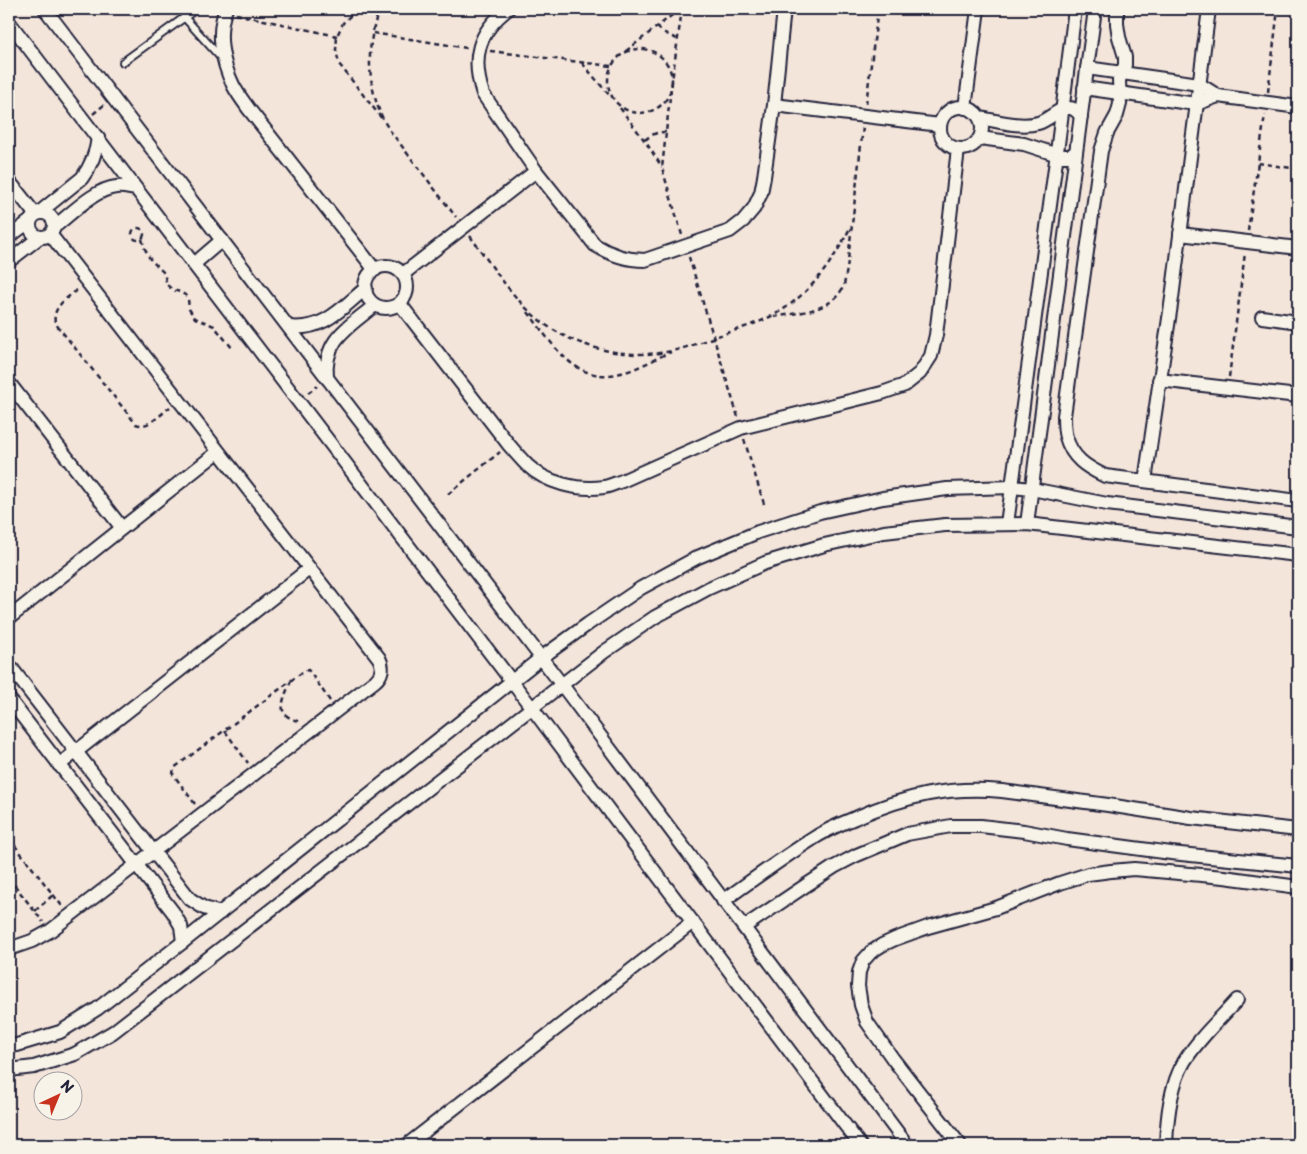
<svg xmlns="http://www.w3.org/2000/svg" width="1307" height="1154" font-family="'Playpen Sans',sans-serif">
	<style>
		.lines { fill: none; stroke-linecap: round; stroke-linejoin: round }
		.service-casing { stroke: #22223b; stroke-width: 10 }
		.minor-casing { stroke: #22223b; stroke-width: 16 }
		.path { stroke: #22223b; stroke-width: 2.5; stroke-dasharray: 5 4; stroke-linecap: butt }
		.service { stroke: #f7f3e8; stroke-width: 6 }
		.minor { stroke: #f7f3e8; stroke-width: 12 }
	</style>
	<rect width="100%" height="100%" fill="#f4e5db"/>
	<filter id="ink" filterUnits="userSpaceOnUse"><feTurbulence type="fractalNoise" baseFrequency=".02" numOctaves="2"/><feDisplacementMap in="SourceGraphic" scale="10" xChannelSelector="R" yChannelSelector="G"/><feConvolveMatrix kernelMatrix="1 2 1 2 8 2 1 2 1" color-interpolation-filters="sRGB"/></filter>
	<g filter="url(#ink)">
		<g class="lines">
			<defs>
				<g id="service">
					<polyline points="184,17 221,58"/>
					<polyline points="123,62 196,9"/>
				</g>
				<g id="minor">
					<polyline points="45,9 562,685 907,1145"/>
					<path d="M226 9C216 33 222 62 233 85 237 93 243 101 248 108L375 270"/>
					<path d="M508 9C478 32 471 58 483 94L536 171 595 245C611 255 626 260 645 260L730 231 743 221 754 208 761 193 764 177 774 105 784 9"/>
					<path d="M1117 9V24L1119 37 1125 57V65L1119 80 1120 104 1117 115 1107 133 1101 151 1064 416C1064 423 1064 431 1066 437 1072 458 1086 467 1105 476L1298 501"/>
					<polyline points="9,22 532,708 860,1145"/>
					<polyline points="1087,68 1199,84 1218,96 1298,107"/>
					<polyline points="1084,88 1196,104 1218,96"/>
					<polyline points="774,105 940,125"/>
					<circle cx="961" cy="128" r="21"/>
					<polyline points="965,108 978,9"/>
					<path d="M980 118C998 121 1020 128 1038 123 1049 120 1060 107 1069 108 1075 108 1078 112 1081 116"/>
					<polyline points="980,138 1024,144 1061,156 1070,156 1076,152"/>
					<polyline points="9,181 35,214"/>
					<path d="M40 212 82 178C91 166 96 154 98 138"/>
					<circle cx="42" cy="225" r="12"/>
					<path d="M54 227C71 214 95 189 116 187 123 186 129 188 136 189"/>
					<polyline points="1180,234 1298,248"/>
					<polyline points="9,237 30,221"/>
					<polyline points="9,261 40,237"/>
					<polyline points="194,264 222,240"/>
					<circle cx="386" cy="287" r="21"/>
					<polyline points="403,274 536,171"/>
					<path d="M400 304 509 445C515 452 521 459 527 465 546 483 578 491 604 487 610 486 616 483 622 481L741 428 882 393 905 385 920 373 931 356 936 335 958 149"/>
					<polyline points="1262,317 1298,322"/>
					<path d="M289 327C323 331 341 309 366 288"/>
					<path d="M327 378C323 339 349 327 375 305"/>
					<polyline points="1159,380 1298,396"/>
					<polyline points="9,383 122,528"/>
					<polyline points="1145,481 1172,298 1209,9"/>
					<polyline points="1007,524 1055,168 1075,9"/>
					<polyline points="1027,524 1095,9"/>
					<polyline points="9,618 218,452"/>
					<polyline points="9,665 190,899 204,908 220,913"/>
					<polyline points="9,699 173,912 181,926 183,942"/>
					<polyline points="59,765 309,569"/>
					<path d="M723 901C752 880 781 859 811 840 824 831 840 824 855 818 905 796 948 786 1002 791L1108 805 1191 818 1298 830"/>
					<polyline points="744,927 805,886 834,867 857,855 907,834 951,826 981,826 1024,831 1067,839 1171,853 1298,866"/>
					<path d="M9 949 32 941 50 931 375 681C382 675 384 667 379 658L50 234"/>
					<polyline points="9,1046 17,1045 60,1032 97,1009 183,942 541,658 588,624 641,588 698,557 758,532 820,512 883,498 947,489 1012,487 1032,489 1107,504 1298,527"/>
					<polyline points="9,1070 34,1067 75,1054 113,1032 604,652 655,617 709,588 765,563 824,545 884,532 945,525 1027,524 1298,555"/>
					<polyline points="407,1145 693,922"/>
					<polyline points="960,1145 893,1059 867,1022 861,1005 858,986 859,972 863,961 871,952 882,945 895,939 928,927 996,908 1060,883 1088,874 1111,871 1134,869 1224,877 1298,887"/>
					<path d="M1166 1145C1167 1118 1170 1086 1184 1062 1198 1039 1219 1020 1237 1000"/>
				</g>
			</defs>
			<use href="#service" class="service-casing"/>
			<use href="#minor" class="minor-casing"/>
			<g class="path">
				<polyline points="357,9 343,23 337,36 336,50 339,64 383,120"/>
				<path d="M380 9C365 44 367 87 384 121 390 132 400 143 407 153 423 174 440 196 456 217"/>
				<polyline points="682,9 671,88 662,168 682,235"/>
				<polyline points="236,14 337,36"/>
				<polyline points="657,27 663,32 677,39"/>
				<polyline points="373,33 467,48"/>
				<circle cx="640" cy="81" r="32"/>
				<polyline points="490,51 611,66"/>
				<polyline points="626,51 680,9"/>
				<polyline points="582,63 610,96"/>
				<polyline points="1268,92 1278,9"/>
				<polyline points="866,104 878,9"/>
				<polyline points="620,108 645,141 662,167"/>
				<polyline points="93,114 104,105"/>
				<path d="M645 140C652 134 657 132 666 132"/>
				<polyline points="1258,163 1298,169"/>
				<circle cx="138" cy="234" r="6"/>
				<polyline points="1248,231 1265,115"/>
				<path d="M470 236C493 267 517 306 549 327 585 351 635 360 676 350 693 346 710 338 727 333 751 325 772 319 792 303 819 282 836 256 851 226"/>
				<polyline points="142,239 145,249 150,259 164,273 167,285 173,290 180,292 187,296 188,299 189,309 195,318 214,326 233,349"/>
				<polyline points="689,257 738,417"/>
				<path d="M77 290C66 299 52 307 55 323L136 424C148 429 160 415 170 407"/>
				<path d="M528 312C553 344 574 385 621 373 636 370 656 358 671 352"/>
				<path d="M774 317C799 312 833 312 844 285 845 280 846 274 847 269L863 127"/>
				<polyline points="1229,377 1245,253"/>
				<polyline points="308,393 317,386"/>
				<polyline points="744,439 764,504"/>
				<polyline points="448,494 500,452"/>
				<path d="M291 681C288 689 278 706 285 714 288 718 295 720 300 722"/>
				<polyline points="225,731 248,763"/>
				<polyline points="195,804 173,774 174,768 304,671 308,670 310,672 330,701"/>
				<polyline points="9,838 62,906"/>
				<polyline points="9,878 43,922"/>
				<polyline points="35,911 53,895"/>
			</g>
			<use href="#service" class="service"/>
			<use href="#minor" class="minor"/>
		</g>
	</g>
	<rect width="1307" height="1154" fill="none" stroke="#f7f3e8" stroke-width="30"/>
	<rect x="15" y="15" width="1277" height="1124" fill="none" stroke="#22223b" stroke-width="2" filter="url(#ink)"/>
	<g transform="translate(58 1096) rotate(44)"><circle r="24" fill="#f7f3e8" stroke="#a29fa3"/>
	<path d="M0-4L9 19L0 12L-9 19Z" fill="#c8321e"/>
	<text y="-8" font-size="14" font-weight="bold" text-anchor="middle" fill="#22223b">N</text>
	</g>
</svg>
